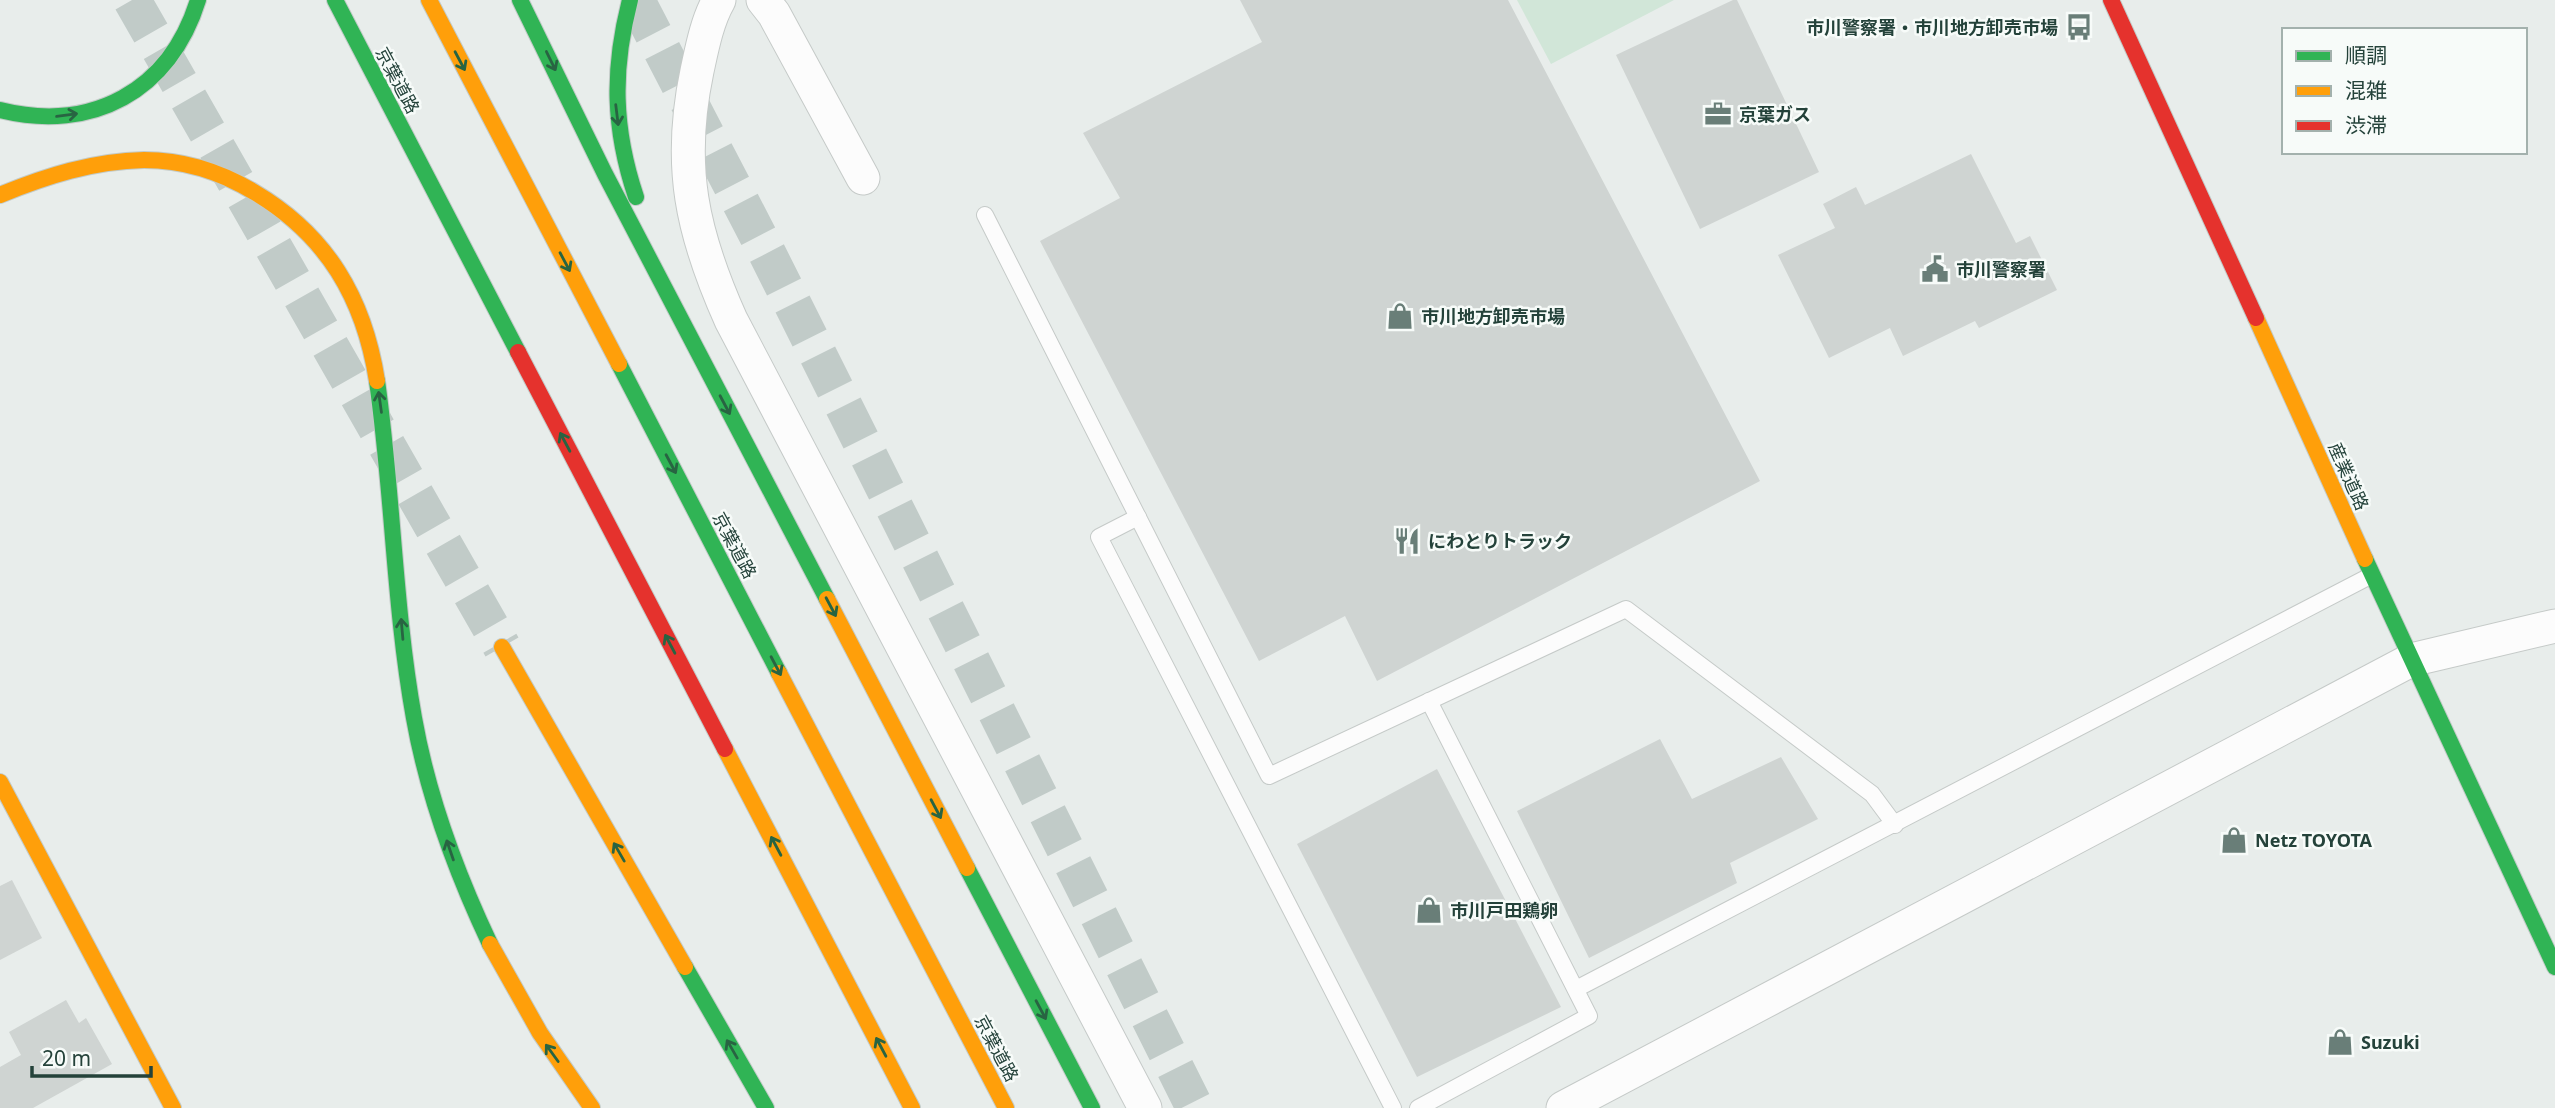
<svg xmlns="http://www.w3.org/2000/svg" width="2555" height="1108" font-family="'Noto Sans','Noto Sans JP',sans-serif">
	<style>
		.green { fill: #d1e6d8 }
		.building { fill: #cfd4d2 }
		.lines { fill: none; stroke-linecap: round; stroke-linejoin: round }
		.highway-tunnel { stroke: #c1cbc8; stroke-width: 38; stroke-dasharray: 38 19; stroke-linecap: butt }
		.lane-casing { stroke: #c5cac8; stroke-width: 18 }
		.street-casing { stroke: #c5cac8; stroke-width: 35 }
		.fast-casing { stroke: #c3cbc8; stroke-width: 18 }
		.slow-casing { stroke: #c3cbc8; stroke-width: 18 }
		.jam-casing { stroke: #c3cbc8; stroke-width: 18 }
		.lane { stroke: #fcfcfc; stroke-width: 16 }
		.street { stroke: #fcfcfc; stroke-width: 33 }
		.fast { stroke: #30b455; stroke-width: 16 }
		.slow { stroke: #ff9f0a; stroke-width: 16 }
		.jam { stroke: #e5322d; stroke-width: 16 }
		.oneway { stroke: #286442 }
		.labels { text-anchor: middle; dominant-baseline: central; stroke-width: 5; stroke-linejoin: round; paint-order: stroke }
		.poi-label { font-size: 18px; font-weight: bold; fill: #24423a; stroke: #f7fbf9; text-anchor: start }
		.street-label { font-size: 18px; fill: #24423a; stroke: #f7fbf9 }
	</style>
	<rect width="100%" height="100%" fill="#e8edeb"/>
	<polygon class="green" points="1517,0 1674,0 1551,64"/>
	<g class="building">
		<polygon points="1240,0 1508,0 1760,481 1377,681 1345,616 1259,661 1040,241 1120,198 1083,133 1262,42"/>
		<polygon points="1733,0 1737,0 1819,172 1700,229 1616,55"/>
		<polygon points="1971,154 2016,243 2030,236 2057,290 1979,328 1975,321 1903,356 1890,328 1829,358 1778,255 1835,228 1823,204 1856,187 1865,205"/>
		<polygon points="1660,739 1692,799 1781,757 1818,819 1730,863 1737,883 1589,958 1517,811"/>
		<polygon points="1437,769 1561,1007 1417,1077 1297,844"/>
		<polygon points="12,880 42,938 0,960 0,886"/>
		<polygon points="66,1000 79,1023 86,1018 112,1064 33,1108 0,1108 0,1067 21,1055 9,1032"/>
	</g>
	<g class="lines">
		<g class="highway-tunnel">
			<polyline points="132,0 502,647"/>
			<polyline points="636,0 768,255 1195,1108"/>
		</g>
		<defs>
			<g id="lane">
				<polyline points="985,215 1269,776 1626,609 1872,794 1895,825"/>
				<polyline points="1138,517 1099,537 1393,1108"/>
				<polyline points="1576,989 2372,575"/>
				<polyline points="1418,1108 1589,1016 1429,701"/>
			</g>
			<g id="street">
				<path d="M719 0C707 21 702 48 697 71 677 166 692 233 731 320L1145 1108"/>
				<polyline points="763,0 774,14 863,178"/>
				<polyline points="1563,1108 2411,660 2555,626"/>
			</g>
			<g id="fast">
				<polyline points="335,0 518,352"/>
				<polyline points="520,0 605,174 827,599"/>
				<path d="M630 0C612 70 613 128 636 197"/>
				<path d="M0 110C92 133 170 91 198 0"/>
				<polyline points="619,364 779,673"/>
				<path d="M377 381C393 493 394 607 414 718 428 797 456 872 490 944"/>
				<polyline points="2365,559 2555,967"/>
				<polyline points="967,868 1092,1108"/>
				<polyline points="685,967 766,1108"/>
			</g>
			<g id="slow">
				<polyline points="429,0 619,364"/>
				<path d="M0 195C46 176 93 161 144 160 183 160 221 172 254 192 327 235 364 298 377 381"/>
				<polyline points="2256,318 2365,559"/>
				<polyline points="827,599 967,868"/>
				<polyline points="502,647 685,967"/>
				<polyline points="779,673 1006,1108"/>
				<polyline points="725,749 912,1108"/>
				<polyline points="0,782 173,1108"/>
				<polyline points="490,944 540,1033 592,1108"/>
			</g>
			<g id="jam">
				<polyline points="2111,0 2256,318"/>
				<polyline points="518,352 725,749"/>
			</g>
		</defs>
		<use href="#lane" class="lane-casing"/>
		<use href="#street" class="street-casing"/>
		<use href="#fast" class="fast-casing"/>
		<use href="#slow" class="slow-casing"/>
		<use href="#jam" class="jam-casing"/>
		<use href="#lane" class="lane"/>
		<use href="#street" class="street"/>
		<use href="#fast" class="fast"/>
		<use href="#slow" class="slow"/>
		<use href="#jam" class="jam"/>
	</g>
	<defs><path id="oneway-shaft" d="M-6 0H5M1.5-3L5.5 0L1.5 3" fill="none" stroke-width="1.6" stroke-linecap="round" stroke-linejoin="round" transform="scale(1.75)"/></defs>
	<g class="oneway">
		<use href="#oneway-shaft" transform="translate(460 61) rotate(62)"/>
		<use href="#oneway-shaft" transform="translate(551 61) rotate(64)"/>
		<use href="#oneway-shaft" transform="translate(67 115) rotate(-8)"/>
		<use href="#oneway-shaft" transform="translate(617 115) rotate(83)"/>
		<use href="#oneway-shaft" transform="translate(565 262) rotate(62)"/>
		<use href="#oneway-shaft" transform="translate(380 402) rotate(-98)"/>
		<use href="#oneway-shaft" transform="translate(725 405) rotate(62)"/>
		<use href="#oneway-shaft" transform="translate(565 442) rotate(-118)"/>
		<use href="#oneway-shaft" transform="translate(671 464) rotate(62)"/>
		<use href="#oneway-shaft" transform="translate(831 607) rotate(62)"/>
		<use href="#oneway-shaft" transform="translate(402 629) rotate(-95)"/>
		<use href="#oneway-shaft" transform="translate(670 644) rotate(-118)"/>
		<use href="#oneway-shaft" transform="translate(776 666) rotate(62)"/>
		<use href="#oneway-shaft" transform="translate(936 809) rotate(62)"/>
		<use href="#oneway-shaft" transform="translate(776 846) rotate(-118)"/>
		<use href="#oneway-shaft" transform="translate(450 850) rotate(-109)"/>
		<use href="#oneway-shaft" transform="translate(619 852) rotate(-120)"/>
		<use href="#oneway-shaft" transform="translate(1041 1010) rotate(62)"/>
		<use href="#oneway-shaft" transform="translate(881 1047) rotate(-118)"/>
		<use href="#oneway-shaft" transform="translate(732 1049) rotate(-120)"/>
		<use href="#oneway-shaft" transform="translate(552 1053) rotate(-126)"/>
	</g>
	<defs>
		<symbol id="bus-bare" viewBox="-9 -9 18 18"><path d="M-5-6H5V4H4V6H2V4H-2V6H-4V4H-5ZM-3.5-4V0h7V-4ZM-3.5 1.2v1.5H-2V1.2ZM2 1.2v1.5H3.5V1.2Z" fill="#697e78" stroke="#f7fbf9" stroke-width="2.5" paint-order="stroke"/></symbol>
		<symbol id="office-bare" viewBox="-9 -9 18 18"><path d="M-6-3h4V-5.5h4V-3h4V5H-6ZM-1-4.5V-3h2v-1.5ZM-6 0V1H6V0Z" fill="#697e78" stroke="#f7fbf9" stroke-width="2.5" paint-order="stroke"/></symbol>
		<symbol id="civic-bare" viewBox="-9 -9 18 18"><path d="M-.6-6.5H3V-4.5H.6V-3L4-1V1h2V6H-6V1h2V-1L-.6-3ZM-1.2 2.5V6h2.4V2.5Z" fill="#697e78" stroke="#f7fbf9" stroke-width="2.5" paint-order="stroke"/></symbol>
		<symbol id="shop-bare" viewBox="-9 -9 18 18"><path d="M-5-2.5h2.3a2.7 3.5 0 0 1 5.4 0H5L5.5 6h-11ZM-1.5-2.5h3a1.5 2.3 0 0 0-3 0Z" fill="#697e78" stroke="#f7fbf9" stroke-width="2.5" paint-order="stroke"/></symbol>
		<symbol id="restaurant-bare" viewBox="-9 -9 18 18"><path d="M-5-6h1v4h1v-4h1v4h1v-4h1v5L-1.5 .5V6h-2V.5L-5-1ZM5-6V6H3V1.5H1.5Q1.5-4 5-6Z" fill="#697e78" stroke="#f7fbf9" stroke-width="2.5" paint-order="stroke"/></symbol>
	</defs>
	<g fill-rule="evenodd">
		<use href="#bus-bare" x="2060" y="8" width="38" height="38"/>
		<use href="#office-bare" x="1699" y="95" width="38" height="38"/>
		<use href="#civic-bare" x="1916" y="250" width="38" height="38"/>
		<use href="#shop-bare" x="1381" y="297" width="38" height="38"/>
		<use href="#restaurant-bare" x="1388" y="522" width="38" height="38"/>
		<use href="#shop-bare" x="2215" y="821" width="38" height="38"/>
		<use href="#shop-bare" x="1410" y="891" width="38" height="38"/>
		<use href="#shop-bare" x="2321" y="1023" width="38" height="38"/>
	</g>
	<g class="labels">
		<g class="poi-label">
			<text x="2058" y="27" text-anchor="end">市川警察署・市川地方卸売市場</text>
			<text x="1739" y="114">京葉ガス</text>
			<text x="1956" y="269">市川警察署</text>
			<text x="1421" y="316">市川地方卸売市場</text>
			<text x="1428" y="541">にわとりトラック</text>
			<text x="2255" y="840">Netz TOYOTA</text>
			<text x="1450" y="910">市川戸田鶏卵</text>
			<text x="2361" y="1042">Suzuki</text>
		</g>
		<g class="street-label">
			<text transform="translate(398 80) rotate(62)">京葉道路</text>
			<text transform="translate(2349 476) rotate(66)">産業道路</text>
			<text transform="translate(735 545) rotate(62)">京葉道路</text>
			<text transform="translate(997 1048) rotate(62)">京葉道路</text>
		</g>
	</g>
	<rect x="2282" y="28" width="245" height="126" fill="#f7fbf9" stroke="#a3b1ad" stroke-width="2"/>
	<rect x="2296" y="51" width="35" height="10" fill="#30b455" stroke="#a3b1ad" stroke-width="2"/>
	<text x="2345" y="63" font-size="21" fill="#24423a">順調</text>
	<rect x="2296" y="86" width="35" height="10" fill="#ff9f0a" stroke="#a3b1ad" stroke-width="2"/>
	<text x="2345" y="98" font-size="21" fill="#24423a">混雑</text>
	<rect x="2296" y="121" width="35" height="10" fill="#e5322d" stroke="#a3b1ad" stroke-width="2"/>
	<text x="2345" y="133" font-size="21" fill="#24423a">渋滞</text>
	<path d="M32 1066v10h119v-10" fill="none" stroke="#24423a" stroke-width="3.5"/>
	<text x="42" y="1066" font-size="21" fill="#24423a" stroke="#f7fbf9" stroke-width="5" paint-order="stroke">20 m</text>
</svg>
